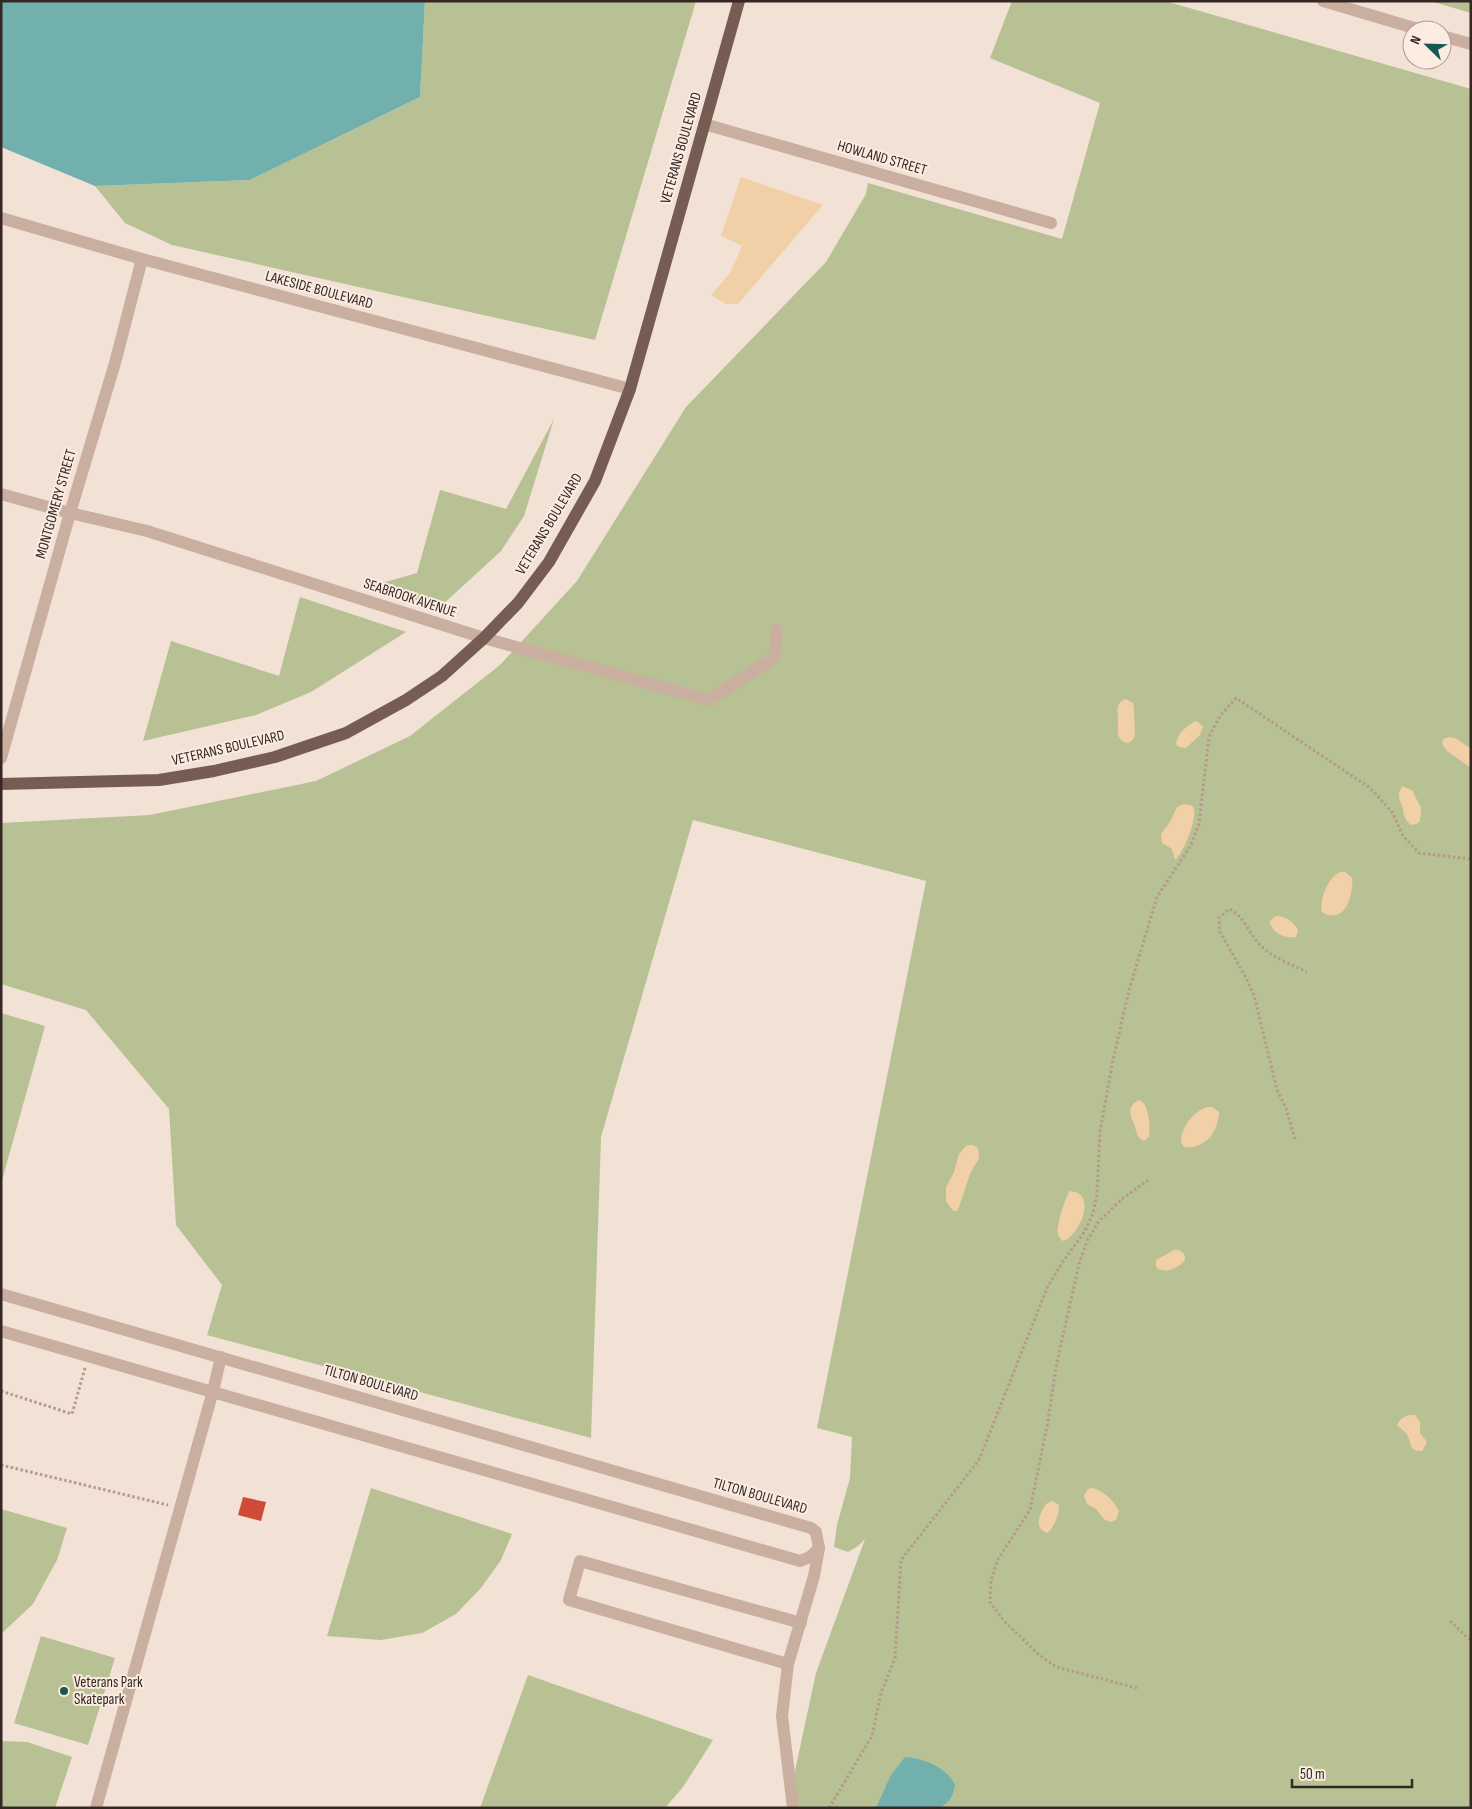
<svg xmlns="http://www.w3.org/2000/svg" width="1472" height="1809" font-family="'Sofia Sans Condensed',sans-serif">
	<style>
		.green { fill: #b7c194 }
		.sand { fill: #f1d0a8 }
		.water { fill: #72b0ad }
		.building { fill: #ce4c37 }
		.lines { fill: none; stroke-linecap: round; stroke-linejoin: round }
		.path { stroke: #b6998b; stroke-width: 3; stroke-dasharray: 2.5 2.5; stroke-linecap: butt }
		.minor { stroke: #caafa0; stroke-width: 12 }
		.major { stroke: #775c54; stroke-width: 12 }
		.poi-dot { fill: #185755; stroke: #faece1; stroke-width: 2 }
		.labels { text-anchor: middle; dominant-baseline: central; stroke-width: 4; stroke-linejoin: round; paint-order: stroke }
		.street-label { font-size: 15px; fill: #342724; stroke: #faece1 }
		.poi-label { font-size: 15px; fill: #342724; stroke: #faece1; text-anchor: start }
	</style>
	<rect width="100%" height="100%" fill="#f2e1d5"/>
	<g class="green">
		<polygon points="425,1 696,1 595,340 172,245 125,223 95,186 250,180 420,97"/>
		<polygon points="1012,1 1165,1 1471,89 1471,1808 787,1808 816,1673 865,1539 858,1546 848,1552 834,1547 837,1525 850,1478 852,1437 817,1428 926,881 693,820 601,1137 591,1438 207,1335 222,1285 176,1225 169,1109 86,1010 1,984 1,823 150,815 316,781 410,736 500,665 577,581 686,407 826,262 866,194 868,183 1062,239 1100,103 990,58"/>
		<polygon points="1430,1 1471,1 1471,13"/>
		<polygon points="554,419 524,516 501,551 440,607 371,586 417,573 440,490 506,509"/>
		<polygon points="300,597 406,632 311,692 256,715 143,741 171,641 279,676"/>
		<polygon points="1,1013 45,1026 1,1184"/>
		<polygon points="371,1488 512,1534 501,1560 481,1588 456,1614 422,1633 381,1640 327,1636"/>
		<polygon points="1,1509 67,1528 57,1560 33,1604 1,1634"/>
		<polygon points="41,1636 115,1658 88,1745 14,1723"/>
		<polygon points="528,1675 713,1740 683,1787 665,1808 480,1808"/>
		<polygon points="1,1741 27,1742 72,1757 55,1808 1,1808"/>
	</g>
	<g class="sand">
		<polygon points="741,177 823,205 738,304 726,304 711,295 730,273 742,246 721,236"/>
		<path d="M1126 699 1133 703C1134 707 1136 735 1134 738 1132 741 1130 742 1127 743 1116 739 1118 733 1118 723 1119 713 1113 704 1126 699Z"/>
		<path d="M1196 721 1203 726 1200 735 1186 748 1179 747 1176 744C1177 734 1187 725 1196 721Z"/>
		<polygon points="1450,737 1457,739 1471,749 1471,768 1447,751 1442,744 1443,739"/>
		<path d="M1402 786 1412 790 1421 808 1420 821C1410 831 1404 819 1403 809 1402 804 1398 799 1399 793 1399 792 1402 787 1402 786Z"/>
		<path d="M1184 804 1191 805 1194 808C1197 819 1184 852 1175 860L1172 849 1162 843 1161 834 1170 822 1177 807Z"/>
		<path d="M1340 872H1345L1352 878C1354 895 1344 926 1322 912 1319 900 1328 877 1340 872Z"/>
		<path d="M1276 916C1286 916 1293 922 1298 930L1296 937C1285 939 1271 933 1270 921Z"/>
		<path d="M1139 1100C1149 1103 1151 1128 1149 1137L1144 1141C1136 1137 1137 1132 1134 1124 1130 1114 1127 1106 1139 1100Z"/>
		<path d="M1207 1107H1213L1219 1112C1218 1132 1206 1149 1184 1147L1181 1142C1181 1127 1193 1112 1207 1107Z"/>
		<path d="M968 1145H973L978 1148 979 1159C965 1178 966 1193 957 1211H953L946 1201V1187L954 1172 959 1154 964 1148Z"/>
		<path d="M1070 1191C1100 1194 1077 1238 1063 1241 1060 1238 1059 1238 1058 1234 1056 1226 1065 1198 1070 1191Z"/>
		<path d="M1174 1250C1180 1249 1186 1254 1185 1260 1178 1268 1168 1273 1158 1269L1156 1266V1260Z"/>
		<path d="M1415 1415 1420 1422V1433L1427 1442 1422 1451H1417L1412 1448 1407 1434 1397 1425C1402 1416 1406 1415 1415 1415Z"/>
		<path d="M1093 1488C1104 1491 1114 1501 1119 1511L1116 1520 1111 1522 1105 1520 1096 1509 1087 1504 1084 1496 1088 1489Z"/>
		<path d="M1052 1501 1059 1505C1060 1513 1053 1530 1047 1533 1033 1528 1040 1513 1046 1504Z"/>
	</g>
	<g class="water">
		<polygon points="1,1 425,1 420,97 250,180 95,186 1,147"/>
		<path d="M905 1757C924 1758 947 1768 955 1785 953 1796 950 1803 939 1808H876L891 1775Z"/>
	</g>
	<polygon class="building" points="243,1497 266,1502 261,1521 238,1515"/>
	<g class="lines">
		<g class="path">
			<path d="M1295 1139 1286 1108 1277 1090 1254 995 1245 976 1220 932 1219 918 1229 909C1245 916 1249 935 1262 947 1274 958 1292 965 1307 972"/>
			<polyline points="1,1391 72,1414 85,1368"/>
			<polyline points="1,1465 168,1505"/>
			<polyline points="1450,1621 1471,1641"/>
			<polyline points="1137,1688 1056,1667 1038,1654 1004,1621 990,1602 991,1581 998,1559 1030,1510 1048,1421 1056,1367 1079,1264 1087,1241 1099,1221 1122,1199 1148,1180"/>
			<polyline points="829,1808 872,1736 881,1693 895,1658 901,1560 979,1460 1047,1288 1062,1263 1085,1231 1093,1213 1097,1194 1100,1132 1113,1060 1129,990 1157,897 1191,845 1199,824 1209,737 1220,716 1236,698 1370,788 1392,812 1403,836 1419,853 1471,859"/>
		</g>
		<g class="minor">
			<polyline points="1323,1 1421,30"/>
			<polyline points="1442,36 1471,44"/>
			<polyline points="704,124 1051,223"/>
			<polyline points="1,218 142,259 630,389"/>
			<polyline points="1,494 70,513 147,531 484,638 709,700 774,658 777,630"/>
			<polyline points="1,758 70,513 115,363 142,259"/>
			<polyline points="1,1294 811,1528 816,1532 819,1548 814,1576 788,1664 782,1716 793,1808"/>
			<polyline points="1,1331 800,1561 810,1557 819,1548"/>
			<polyline points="788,1664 569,1600 580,1561 801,1623"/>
			<polyline points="96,1808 213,1391 221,1357"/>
		</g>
		<polyline class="major" points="1,784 159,780 214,771 275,757 346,733 406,700 442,676 484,638 518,603 549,562 595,481 630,389 739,1"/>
	</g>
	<circle class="poi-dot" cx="64" cy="1691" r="5"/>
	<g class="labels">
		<g class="street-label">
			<text transform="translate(681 148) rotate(-74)">VETERANS BOULEVARD</text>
			<text transform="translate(882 158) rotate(16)">HOWLAND STREET</text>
			<text transform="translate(319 290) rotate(15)">LAKESIDE BOULEVARD</text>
			<text transform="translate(56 504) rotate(-74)">MONTGOMERY STREET</text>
			<text transform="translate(549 524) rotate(-59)">VETERANS BOULEVARD</text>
			<text transform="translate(410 598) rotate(18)">SEABROOK AVENUE</text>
			<text transform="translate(228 748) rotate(-13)">VETERANS BOULEVARD</text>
			<text transform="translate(371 1383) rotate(16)">TILTON BOULEVARD</text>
			<text transform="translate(760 1496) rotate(16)">TILTON BOULEVARD</text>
		</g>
		<g class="poi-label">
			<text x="74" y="1682">Veterans Park<tspan x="74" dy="17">Skatepark</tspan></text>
		</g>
	</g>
	<rect width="1472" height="1809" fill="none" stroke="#342724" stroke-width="5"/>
	<g transform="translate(1427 45) rotate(293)"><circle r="24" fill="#faece1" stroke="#ab9d95"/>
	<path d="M0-4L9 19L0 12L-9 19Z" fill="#185755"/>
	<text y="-8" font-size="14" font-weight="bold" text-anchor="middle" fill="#342724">N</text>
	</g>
	<path d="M1292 1779v8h120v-8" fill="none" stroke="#342724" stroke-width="2.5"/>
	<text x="1300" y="1779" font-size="15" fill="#342724" stroke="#faece1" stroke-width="4" paint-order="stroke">50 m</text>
</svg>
